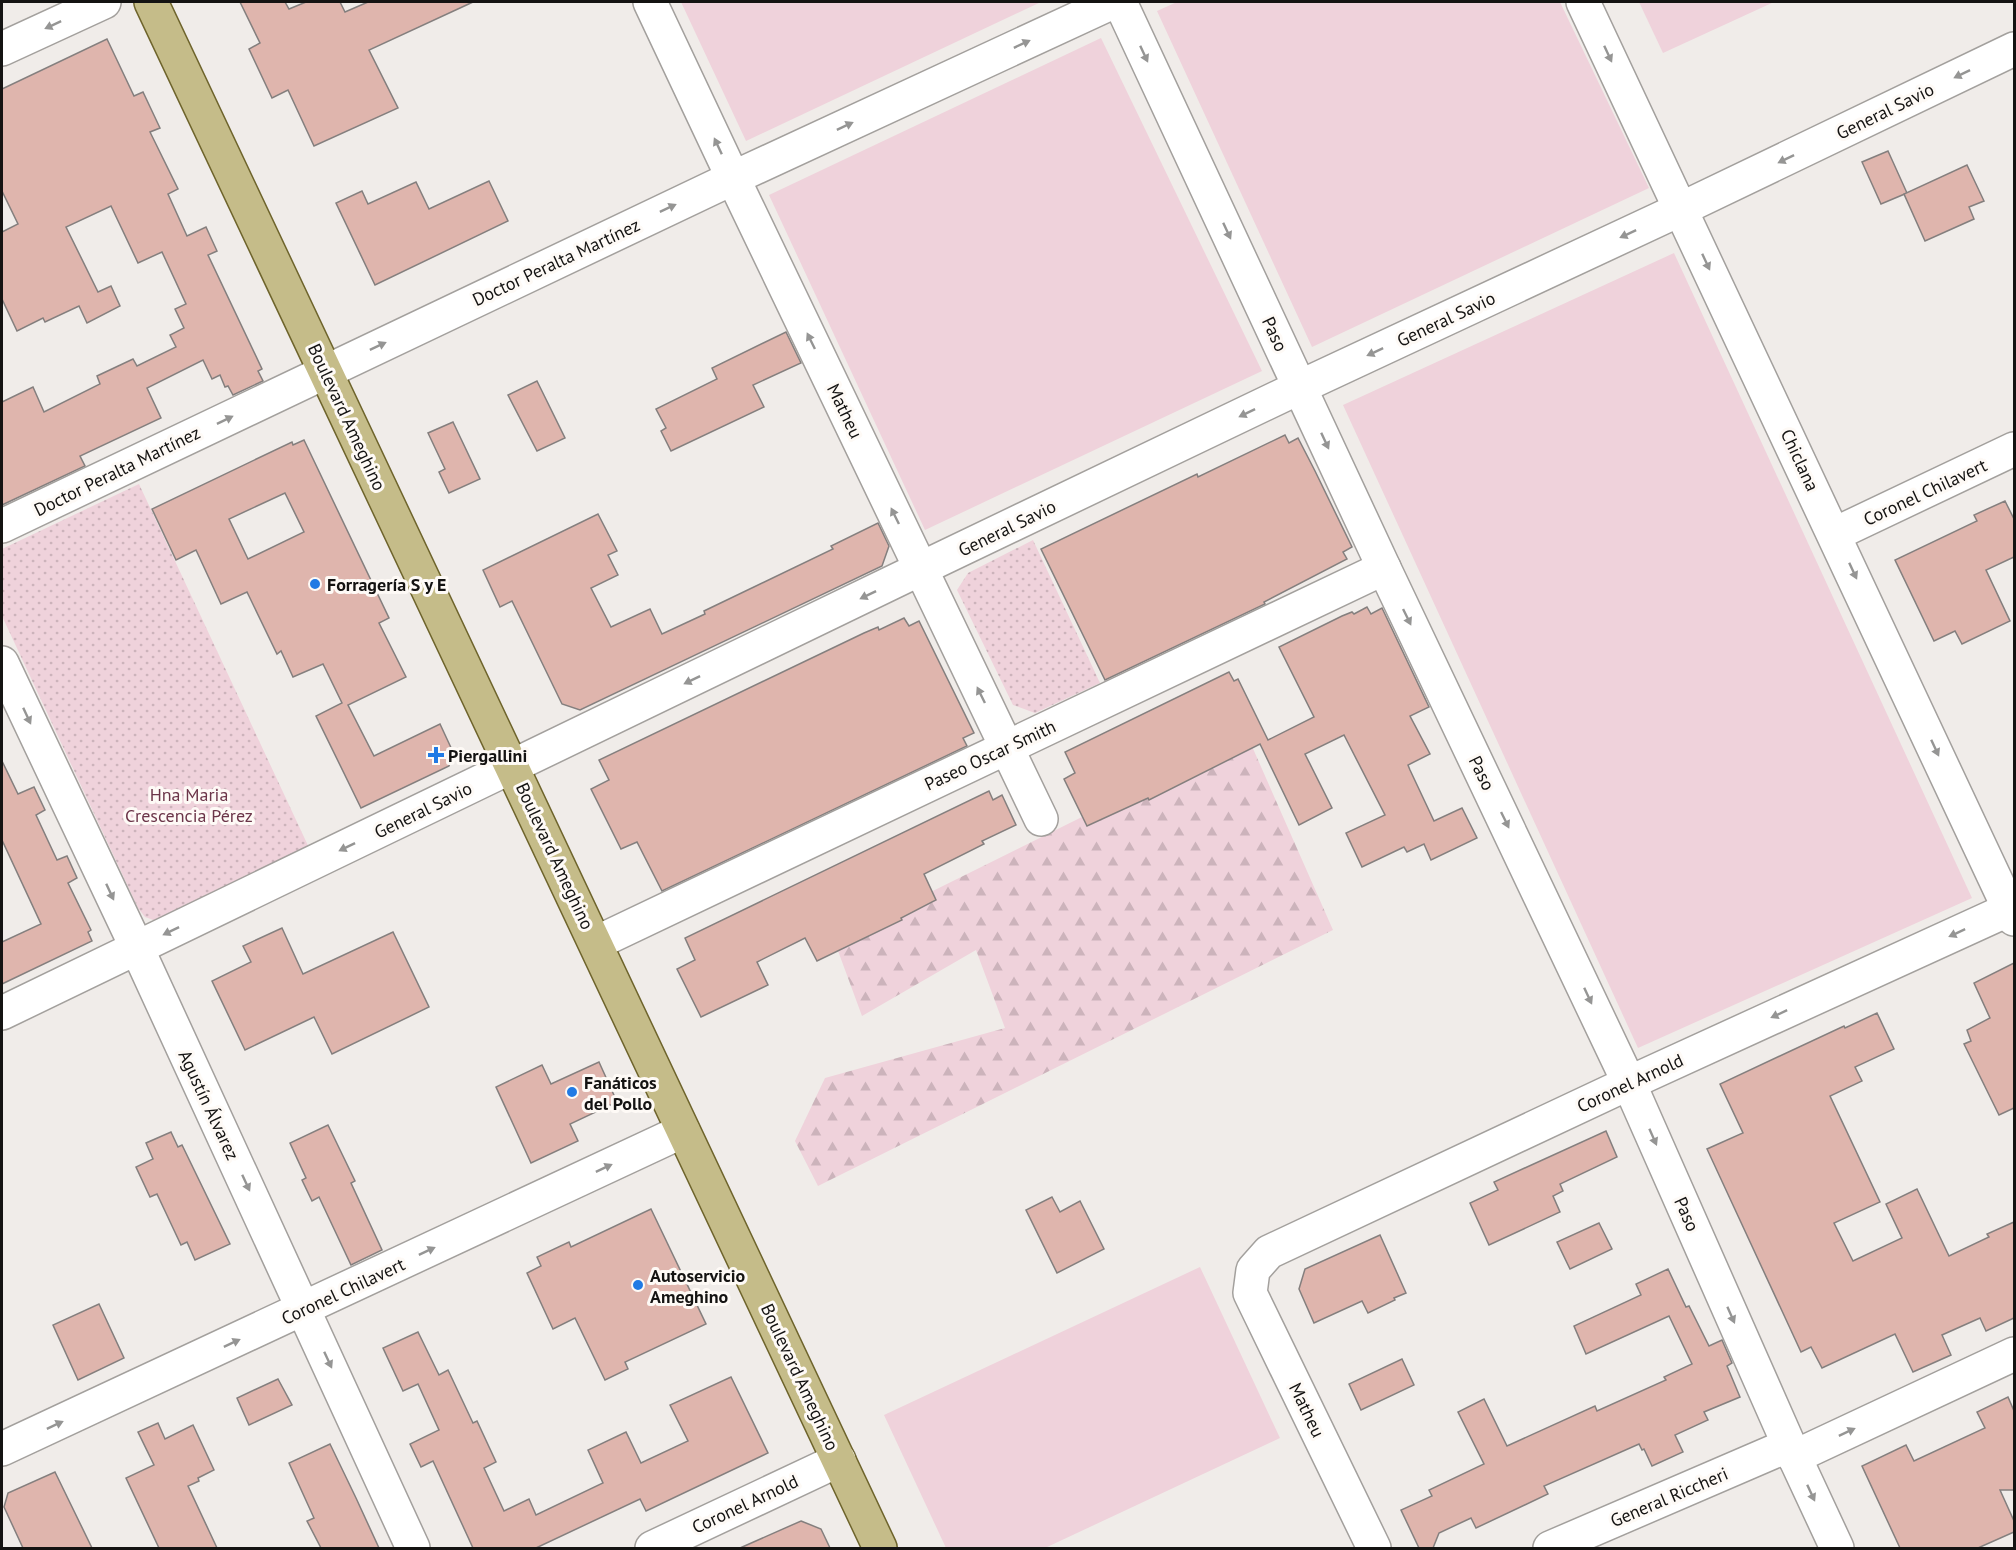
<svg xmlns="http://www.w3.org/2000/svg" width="2016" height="1550" font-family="'PT Sans',sans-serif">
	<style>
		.grass { fill: #efd2db }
		.forest { fill: url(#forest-firs) }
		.park { fill: url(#park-dots) }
		.building { fill: #dfb5ad; stroke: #847f7e; stroke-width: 1.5; fill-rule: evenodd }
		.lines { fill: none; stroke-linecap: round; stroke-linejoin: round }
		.minor-casing { stroke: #a3a09d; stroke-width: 36 }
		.major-casing { stroke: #6e642c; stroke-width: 36 }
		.minor { stroke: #fff; stroke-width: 33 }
		.major { stroke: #c5bc89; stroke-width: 33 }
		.oneway { fill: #959594 }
		.poi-dot { fill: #217ae4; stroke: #fefaf6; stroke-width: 2 }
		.labels { text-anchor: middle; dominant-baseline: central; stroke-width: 6; stroke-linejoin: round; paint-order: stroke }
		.street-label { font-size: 18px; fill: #141312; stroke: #fefaf6 }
		.poi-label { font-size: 18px; font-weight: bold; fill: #141312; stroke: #fefaf6; text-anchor: start }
		.park-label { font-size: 18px; fill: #6b3549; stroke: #fefaf6 }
	</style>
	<defs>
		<pattern id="forest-firs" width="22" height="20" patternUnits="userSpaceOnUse" patternTransform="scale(1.5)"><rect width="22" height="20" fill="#efd2db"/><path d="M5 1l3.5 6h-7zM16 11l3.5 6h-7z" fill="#ccb3bb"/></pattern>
		<pattern id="park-dots" width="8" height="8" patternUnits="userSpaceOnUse" patternTransform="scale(1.5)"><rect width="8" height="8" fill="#efd2db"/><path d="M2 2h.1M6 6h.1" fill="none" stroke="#ccb3bb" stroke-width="1.8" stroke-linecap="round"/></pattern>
	</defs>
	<rect width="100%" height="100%" fill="#f0ece9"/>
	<g class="grass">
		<polygon points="681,2 1041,2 746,141"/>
		<polygon points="1177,2 1560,2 1649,188 1312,347 1157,11"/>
		<polygon points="1639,2 1774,2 1663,53"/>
		<polygon points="1101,38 1262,371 925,530 769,195"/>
		<polygon points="1674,253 1972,898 1638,1048 1343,405"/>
		<polygon points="1200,1267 1280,1438 1045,1548 946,1548 884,1415"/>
	</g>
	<polygon class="forest" points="1247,735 1333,930 818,1186 795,1141 825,1078 1005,1028 976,950 862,1016 834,940"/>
	<g class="park">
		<polygon points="139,484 311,852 159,922 145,917 138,908 2,616 2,549"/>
		<polygon points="1033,540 1100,683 1035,713 1013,705 957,590 968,573"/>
	</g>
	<g class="building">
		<polygon points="240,2 285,2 289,9 306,2 340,2 345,12 368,2 473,2 369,50 398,108 314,146 288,90 272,98 249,49 260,43"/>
		<polygon points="107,39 134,96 143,92 160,128 150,132 178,189 168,194 187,236 206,227 211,238 217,251 208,255 262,369 258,371 263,381 233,395 228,386 225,387 220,375 212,379 203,360 147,388 161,418 80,456 85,466 2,505 2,402 33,387 44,412 100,384 97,376 133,359 137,366 176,347 170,335 184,328 175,309 186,304 162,252 138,263 111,206 66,227 98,292 111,286 120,306 87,323 79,306 45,322 43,318 17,331 2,299 2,232 18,224 2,191 2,89"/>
		<polygon points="1888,151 1907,193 1881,204 1862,162"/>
		<polygon points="1967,165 1984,201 1969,207 1974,219 1925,241 1904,194"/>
		<polygon points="489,181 508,221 375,285 336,203 362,191 368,204 416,182 429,209"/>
		<polygon points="786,332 801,363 753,385 764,407 671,451 661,431 666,428 656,409 717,379 712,368"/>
		<polygon points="537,381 565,438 537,451 508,395"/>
		<polygon points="453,422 480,479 449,493 439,472 445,469 428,433"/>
		<polygon points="1285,435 1289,443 1298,438 1315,471 1352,547 1343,552 1347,559 1264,602 1265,604 1105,680 1041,549 1197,474 1198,477"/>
		<path d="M304 440 389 618 379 623 406 677 348 705 374 756 440 724 453 752 449 766 361 808 316 716 342 703 323 664 293 677 281 651 277 654 247 592 221 604 196 550 176 560 152 509 292 442 293 445ZM285 493 304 532 248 559 229 519Z"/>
		<polygon points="2005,501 2014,519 2014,557 1986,570 2010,621 1962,644 1955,631 1934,641 1895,560 1977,521 1974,515"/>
		<polygon points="598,514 617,551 608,555 618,575 591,588 611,627 650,609 662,634 705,614 704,611 833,549 831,546 878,523 889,546 882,566 580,710 562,704 512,601 500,607 483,570"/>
		<polygon points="1367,607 1371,614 1382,608 1429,707 1410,716 1430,754 1408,765 1410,770 1434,821 1462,808 1477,838 1431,860 1424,844 1407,852 1404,847 1362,867 1346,833 1385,815 1344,735 1305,754 1332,808 1299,825 1260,744 1149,800 1148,798 1087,826 1064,779 1075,773 1065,752 1229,672 1234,681 1238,679 1268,740 1314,717 1279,647 1342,616 1352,612 1354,614"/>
		<polygon points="904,618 909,626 919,621 974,733 963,738 967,746 662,891 637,842 621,849 591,789 609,780 599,760 864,633 878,627 879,630"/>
		<polygon points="2,761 18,794 34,787 45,810 36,815 57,860 67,856 77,878 68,883 91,930 88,932 92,941 2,984 2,942 41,924 2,840"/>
		<polygon points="989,791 993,800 1002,795 1016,825 982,841 984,844 924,874 936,900 901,918 902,920 817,961 805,938 757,962 768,985 701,1017 677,969 695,960 685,938"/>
		<polygon points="282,928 303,974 393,932 429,1007 332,1054 314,1017 245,1050 212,981 251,962 243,946"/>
		<polygon points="2014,963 2014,1108 1999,1115 1964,1044 1971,1041 1967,1030 1990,1018 1974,983"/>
		<polygon points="1877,1013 1894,1049 1855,1067 1862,1081 1830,1096 1880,1202 1834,1223 1853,1261 1902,1238 1886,1204 1917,1189 1949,1256 1989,1237 1987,1234 2014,1222 2014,1318 1986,1331 1980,1318 1942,1335 1951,1355 1913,1372 1895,1334 1822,1368 1811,1347 1801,1352 1707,1149 1743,1133 1720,1084 1844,1026 1845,1028"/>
		<polygon points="599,1062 617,1102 570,1124 578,1141 531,1163 496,1087 542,1065 551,1084"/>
		<polygon points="328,1125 355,1181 351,1183 382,1250 351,1265 319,1197 312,1201 302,1180 306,1178 290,1143"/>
		<polygon points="1606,1131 1617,1157 1560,1184 1563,1191 1553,1196 1560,1212 1489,1245 1470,1203 1498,1190 1494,1182"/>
		<polygon points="171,1132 178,1147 182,1145 230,1244 195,1260 187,1242 181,1245 157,1194 150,1197 136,1167 153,1159 146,1143"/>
		<polygon points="1052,1197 1060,1212 1080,1201 1104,1249 1057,1273 1026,1210"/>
		<polygon points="651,1209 706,1324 625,1362 628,1369 605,1380 575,1318 553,1329 527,1273 541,1266 537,1257 569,1242 571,1247"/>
		<polygon points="1599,1223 1612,1249 1570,1269 1557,1242"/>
		<polygon points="1380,1235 1406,1293 1394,1298 1395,1300 1368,1313 1362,1301 1314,1323 1299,1289 1305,1269"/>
		<polygon points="1668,1269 1686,1307 1689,1306 1709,1346 1722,1340 1732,1363 1727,1366 1740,1397 1704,1412 1708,1420 1675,1435 1683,1452 1652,1466 1644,1449 1642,1450 1639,1444 1544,1486 1548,1494 1476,1528 1471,1518 1439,1533 1433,1548 1419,1548 1401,1510 1432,1496 1429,1490 1484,1464 1458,1412 1484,1399 1507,1446 1595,1406 1597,1411 1666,1380 1664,1377 1692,1364 1669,1316 1586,1354 1574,1326 1641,1295 1636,1284"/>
		<polygon points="99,1304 124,1358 78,1380 53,1325"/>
		<polygon points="418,1332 439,1375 448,1370 473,1423 477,1421 496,1462 484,1468 504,1511 529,1499 536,1515 603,1483 588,1450 626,1432 641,1463 688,1441 670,1405 731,1377 768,1453 646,1511 640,1499 536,1548 473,1548 433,1461 421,1467 410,1444 439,1430 418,1384 403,1391 383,1348"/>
		<polygon points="1402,1359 1414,1385 1361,1410 1349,1384"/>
		<polygon points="278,1379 292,1405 249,1425 237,1398"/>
		<polygon points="2008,1397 2014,1411 2014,1490 2000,1490 2014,1521 2014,1532 1978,1548 1900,1548 1862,1466 1906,1445 1914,1461 1985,1428 1977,1412"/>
		<polygon points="158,1423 165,1439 193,1425 214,1470 198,1478 199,1481 188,1486 217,1548 159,1548 126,1478 154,1465 138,1432"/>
		<polygon points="330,1444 356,1498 379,1548 321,1548 307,1521 314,1518 289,1463"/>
		<polygon points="55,1472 92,1548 23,1548 4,1507 8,1493"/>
		<polygon points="801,1521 821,1529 830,1548 740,1548"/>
	</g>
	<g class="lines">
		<defs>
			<g id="minor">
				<polyline points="650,2 733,178 1041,819"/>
				<polyline points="1120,2 1384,568 1629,1083 1789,1445 1837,1548"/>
				<polyline points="1583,2 2014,919"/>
				<polyline points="2,49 104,2"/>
				<polyline points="2,526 733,178 1113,2"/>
				<polyline points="1835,534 2014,449"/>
				<polyline points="2,663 137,948 413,1548"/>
				<polyline points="596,943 1384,568"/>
				<polyline points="2,1013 920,569 1300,387 1681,209 2014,49"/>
				<polyline points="2,1449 683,1131"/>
				<polyline points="1794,1457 2014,1354"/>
				<polyline points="652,1548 839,1460"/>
				<polyline points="1374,1548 1250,1293 1253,1270 1269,1252 1629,1083 2014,907"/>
				<polyline points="1550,1548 1789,1445"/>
			</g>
			<polyline id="major" points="151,2 880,1548"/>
		</defs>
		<use href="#minor" class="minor-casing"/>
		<use href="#major" class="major-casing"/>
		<use href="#minor" class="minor"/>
		<use href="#major" class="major"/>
	</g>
	<defs><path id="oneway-solid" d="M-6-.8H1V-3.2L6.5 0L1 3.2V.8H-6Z" transform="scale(1.5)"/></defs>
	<g class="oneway">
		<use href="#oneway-solid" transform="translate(53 25) rotate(155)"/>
		<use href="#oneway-solid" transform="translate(1022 44) rotate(-25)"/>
		<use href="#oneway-solid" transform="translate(1144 54) rotate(65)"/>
		<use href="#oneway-solid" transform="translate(1608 54) rotate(65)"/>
		<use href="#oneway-solid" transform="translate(1962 74) rotate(154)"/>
		<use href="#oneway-solid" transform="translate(845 126) rotate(-25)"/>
		<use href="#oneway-solid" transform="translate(718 146) rotate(-115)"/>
		<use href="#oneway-solid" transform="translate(1786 159) rotate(154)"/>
		<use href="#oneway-solid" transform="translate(668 208) rotate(-25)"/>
		<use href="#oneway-solid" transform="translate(1227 231) rotate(65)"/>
		<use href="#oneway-solid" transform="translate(1628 234) rotate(155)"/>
		<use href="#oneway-solid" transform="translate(1706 262) rotate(65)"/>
		<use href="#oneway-solid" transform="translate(811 341) rotate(-116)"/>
		<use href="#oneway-solid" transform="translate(378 346) rotate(-25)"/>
		<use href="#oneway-solid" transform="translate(1375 352) rotate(155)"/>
		<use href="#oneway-solid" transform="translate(1247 413) rotate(154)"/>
		<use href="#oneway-solid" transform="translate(225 420) rotate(-26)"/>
		<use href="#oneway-solid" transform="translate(1325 441) rotate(65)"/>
		<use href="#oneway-solid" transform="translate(895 516) rotate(-116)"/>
		<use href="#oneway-solid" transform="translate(1853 571) rotate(65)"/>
		<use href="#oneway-solid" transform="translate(868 595) rotate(154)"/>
		<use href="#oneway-solid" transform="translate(1407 617) rotate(64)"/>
		<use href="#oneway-solid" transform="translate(692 680) rotate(154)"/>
		<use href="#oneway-solid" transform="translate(981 695) rotate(-116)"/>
		<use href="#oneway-solid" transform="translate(27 716) rotate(65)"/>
		<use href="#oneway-solid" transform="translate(1935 748) rotate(65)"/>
		<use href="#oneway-solid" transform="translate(1505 820) rotate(64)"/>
		<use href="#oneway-solid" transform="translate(347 847) rotate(154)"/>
		<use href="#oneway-solid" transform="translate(110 892) rotate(65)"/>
		<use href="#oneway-solid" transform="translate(171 931) rotate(154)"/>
		<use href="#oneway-solid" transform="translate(1957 933) rotate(155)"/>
		<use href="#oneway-solid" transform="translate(1588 996) rotate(65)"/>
		<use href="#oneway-solid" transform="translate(1779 1014) rotate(155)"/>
		<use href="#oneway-solid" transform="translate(1653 1137) rotate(66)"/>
		<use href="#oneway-solid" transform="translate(604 1168) rotate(-25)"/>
		<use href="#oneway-solid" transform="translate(246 1183) rotate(65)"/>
		<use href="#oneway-solid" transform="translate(427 1251) rotate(-25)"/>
		<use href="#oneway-solid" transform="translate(1731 1315) rotate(66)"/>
		<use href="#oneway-solid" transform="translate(232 1343) rotate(-25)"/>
		<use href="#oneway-solid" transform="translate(328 1360) rotate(65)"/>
		<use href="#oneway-solid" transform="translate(55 1425) rotate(-25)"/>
		<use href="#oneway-solid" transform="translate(1847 1432) rotate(-25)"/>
		<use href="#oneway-solid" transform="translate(1811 1493) rotate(65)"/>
	</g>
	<g class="poi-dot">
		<circle cx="315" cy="584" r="6"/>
		<path d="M433 746h6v6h6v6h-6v6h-6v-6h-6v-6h6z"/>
		<circle cx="572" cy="1092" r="6"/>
		<circle cx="638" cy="1285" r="6"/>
	</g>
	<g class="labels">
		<g class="street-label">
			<text transform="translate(1885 111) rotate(-26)">General Savio</text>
			<text transform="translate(556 262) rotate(-25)">Doctor Peralta Martínez</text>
			<text transform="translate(1446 319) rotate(-25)">General Savio</text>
			<text transform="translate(1275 334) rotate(65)">Paso</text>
			<text transform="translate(845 411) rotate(64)">Matheu</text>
			<text transform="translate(347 417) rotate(65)">Boulevard Ameghino</text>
			<text transform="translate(1800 460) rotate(65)">Chiclana</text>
			<text transform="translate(117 471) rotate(-26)">Doctor Peralta Martínez</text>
			<text transform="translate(1925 492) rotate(-25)">Coronel Chilavert</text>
			<text transform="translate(1007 528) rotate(-26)">General Savio</text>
			<text transform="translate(990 755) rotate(-25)">Paseo Oscar Smith</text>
			<text transform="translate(1482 773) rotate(64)">Paso</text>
			<text transform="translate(423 810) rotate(-26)">General Savio</text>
			<text transform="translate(555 856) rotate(65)">Boulevard Ameghino</text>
			<text transform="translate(1630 1083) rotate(-25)">Coronel Arnold</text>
			<text transform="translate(209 1105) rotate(65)">Agustín Álvarez</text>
			<text transform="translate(1687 1214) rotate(66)">Paso</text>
			<text transform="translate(343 1291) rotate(-25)">Coronel Chilavert</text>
			<text transform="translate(800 1377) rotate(65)">Boulevard Ameghino</text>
			<text transform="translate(1307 1410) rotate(64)">Matheu</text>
			<text transform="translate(1669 1497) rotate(-23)">General Riccheri</text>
			<text transform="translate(745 1504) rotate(-25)">Coronel Arnold</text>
		</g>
		<g class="poi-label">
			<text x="327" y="584">Forragería S y E</text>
			<text x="448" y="755">Piergallini</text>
			<text x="584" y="1082">Fanáticos<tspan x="584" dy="21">del Pollo</tspan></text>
			<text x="650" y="1275">Autoservicio<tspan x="650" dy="21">Ameghino</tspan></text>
		</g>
		<g class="park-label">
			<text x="189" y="794">Hna Maria<tspan x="189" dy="21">Crescencia Pérez</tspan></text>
		</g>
	</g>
	<rect width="2016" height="1550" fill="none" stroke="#141312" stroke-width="6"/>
</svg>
